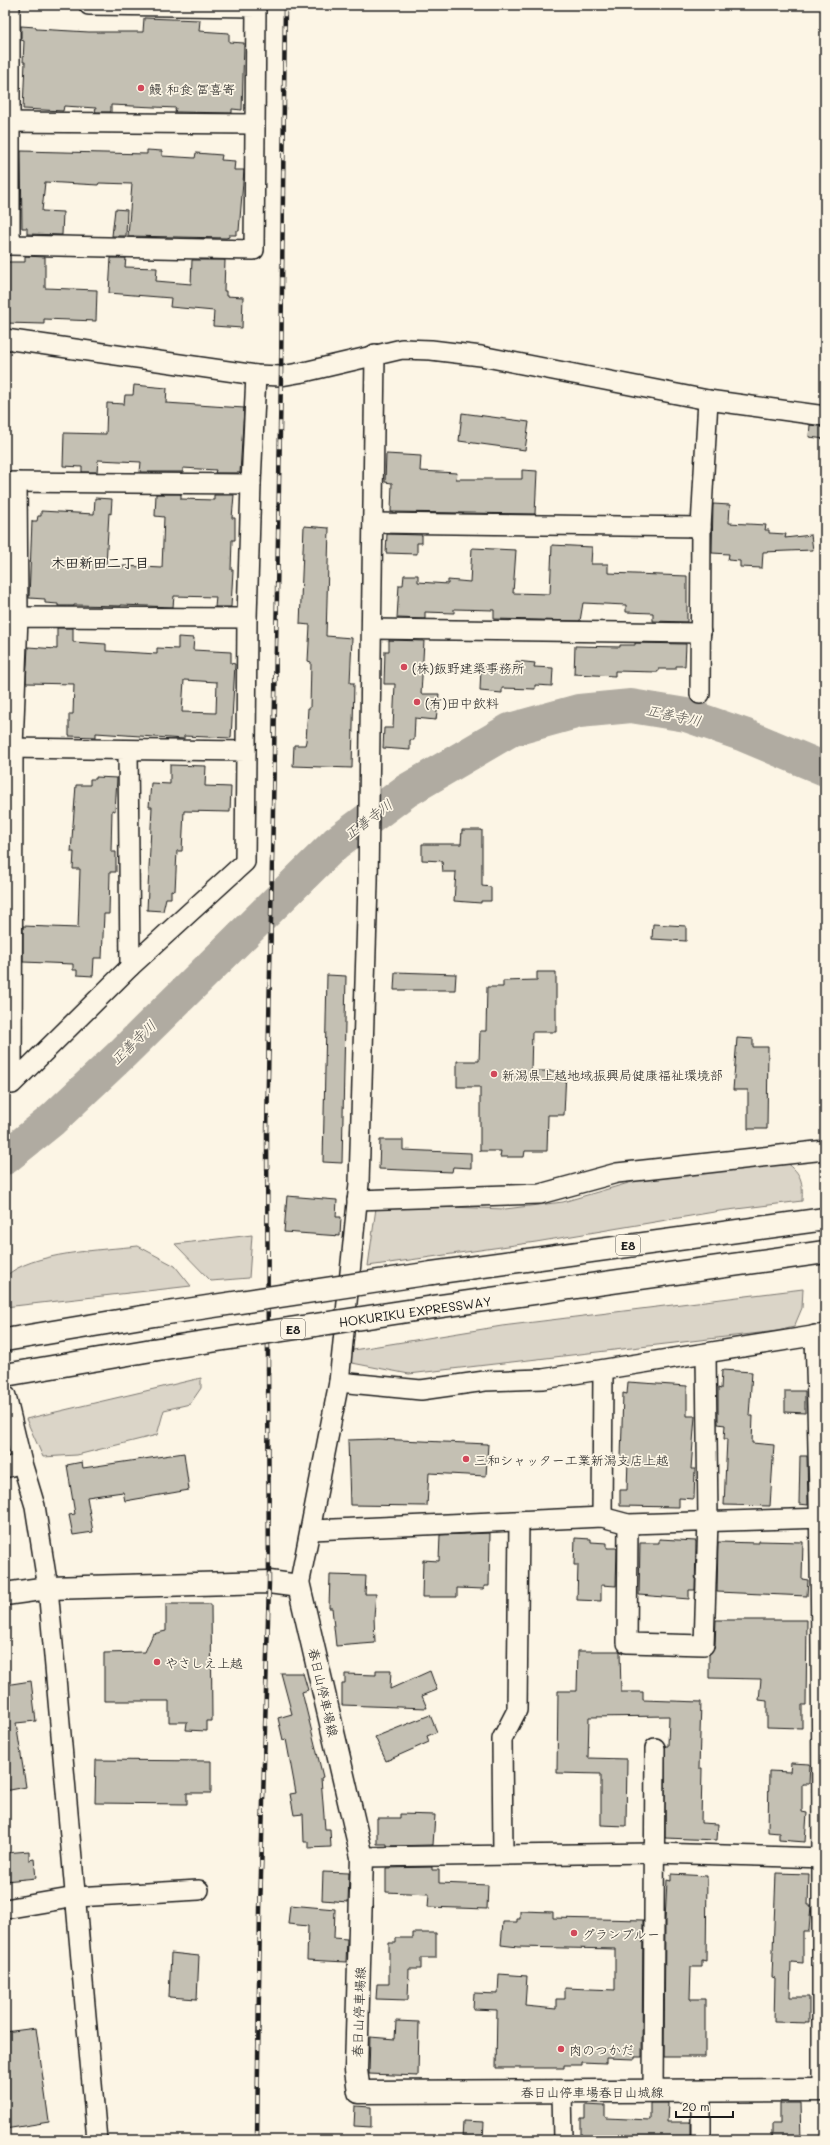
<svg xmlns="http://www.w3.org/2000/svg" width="830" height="2145" font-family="Mali,'Klee One',sans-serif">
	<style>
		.green { fill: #dbd5c8; stroke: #7c7872 }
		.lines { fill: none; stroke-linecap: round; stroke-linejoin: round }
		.river { stroke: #b0aba1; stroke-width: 34 }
		.building { fill: #c4c0b3; stroke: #1c1c1c; fill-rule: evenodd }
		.minor-casing { stroke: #1c1c1c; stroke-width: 22 }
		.major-casing { stroke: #1c1c1c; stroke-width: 25 }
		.highway-casing { stroke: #1c1c1c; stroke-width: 25 }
		.minor { stroke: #fcf5e5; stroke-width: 19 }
		.major { stroke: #fcf5e5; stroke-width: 22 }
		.highway { stroke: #fcf5e5; stroke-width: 22 }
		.rail-casing { stroke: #1c1c1c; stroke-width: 4.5 }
		.rail { stroke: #fcf5e5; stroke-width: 3; stroke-dasharray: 9; stroke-linecap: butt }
		.highway-bridge-casing { stroke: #1c1c1c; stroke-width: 25; stroke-linecap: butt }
		.highway-bridge { stroke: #fcf5e5; stroke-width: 22 }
		.poi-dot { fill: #d1495b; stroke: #fcf5e5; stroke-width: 1.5 }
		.labels { text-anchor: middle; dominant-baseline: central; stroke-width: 3.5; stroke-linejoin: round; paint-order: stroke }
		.shield { fill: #fcf5e5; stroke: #5f5d58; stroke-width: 1 }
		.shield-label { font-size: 12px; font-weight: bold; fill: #1c1c1c }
		.poi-label { font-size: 13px; fill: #1c1c1c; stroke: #fcf5e5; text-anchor: start }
		.street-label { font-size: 13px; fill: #1c1c1c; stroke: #fcf5e5 }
		.neighbourhood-label { font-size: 14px; font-weight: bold; fill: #1c1c1c; stroke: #fcf5e5 }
		.water-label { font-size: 14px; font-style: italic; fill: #575551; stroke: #fcf5e5 }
	</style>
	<rect width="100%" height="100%" fill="#fcf5e5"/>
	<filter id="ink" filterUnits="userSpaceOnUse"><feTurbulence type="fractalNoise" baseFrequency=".025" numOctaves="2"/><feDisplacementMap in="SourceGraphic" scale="8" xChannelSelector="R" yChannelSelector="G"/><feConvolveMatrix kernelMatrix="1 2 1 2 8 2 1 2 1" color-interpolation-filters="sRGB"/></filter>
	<g filter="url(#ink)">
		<g class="green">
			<path d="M786 1162C802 1174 803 1182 802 1201L720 1211 536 1242 368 1266 376 1208 418 1206 505 1209 563 1202 639 1180Z"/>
			<polygon points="252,1235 249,1278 211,1281 175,1244"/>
			<path d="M138 1246 175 1266 191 1286 5 1307V1277C30 1252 103 1250 138 1246Z"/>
			<polygon points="803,1289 802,1308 794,1327 777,1331 409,1374 347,1362 353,1350 502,1326"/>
			<polygon points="201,1378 201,1388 190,1404 164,1410 157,1435 77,1455 43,1457 26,1419"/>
		</g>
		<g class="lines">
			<polyline class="river" points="5,1158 52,1120 123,1053 336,843 406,791 510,730 579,711 631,706 686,715 744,735 825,769"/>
		</g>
		<g class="building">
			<polygon points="144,18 200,20 199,31 229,33 229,42 244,43 242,110 232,109 232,113 178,112 175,112 176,108 111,105 111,112 95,112 96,108 64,106 63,111 23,109 25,62 23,62 24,41 21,40 21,26 36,27 36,29 89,32 143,32"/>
			<polygon points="147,150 162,151 162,156 195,158 196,153 222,155 221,160 235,161 234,170 244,170 239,231 236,231 236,235 229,235 229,237 226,238 128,236 132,184 99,183 98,185 45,182 42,211 63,212 62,235 27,234 27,228 22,228 21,151 147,154"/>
			<polygon points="115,209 127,210 126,236 112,236"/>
			<polygon points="25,256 45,257 45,288 97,290 96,321 44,319 44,324 5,323 6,262 25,262"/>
			<polygon points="111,258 126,258 125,267 157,268 156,281 191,284 192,260 225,260 224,291 226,291 226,296 243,297 242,328 213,326 214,311 170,307 171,298 109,293"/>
			<polygon points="134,385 167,388 166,403 244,408 240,473 215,473 216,470 183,468 183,472 140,472 141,462 98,460 97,472 82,472 82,467 63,466 64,433 106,434 107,403 124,404 125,395 133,395"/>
			<polygon points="462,413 529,422 525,450 459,441"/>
			<polygon points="810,425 825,427 825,439 809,437"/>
			<polygon points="386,454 421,456 420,471 457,473 456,479 522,479 522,470 537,471 535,514 391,512 392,483 385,482"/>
			<polygon points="156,494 181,494 181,499 214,500 214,495 234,495 232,518 235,518 235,540 232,540 231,570 233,570 231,607 215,607 216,597 174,596 173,607 121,605 121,606 74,605 74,606 58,606 58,604 45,603 45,599 29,598 32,521 37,521 38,516 41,516 41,511 94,514 95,498 112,499 111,514 109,513 106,565 162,568 164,517 155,516"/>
			<polygon points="713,504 730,505 729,523 766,525 765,530 769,530 769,533 786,534 785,538 811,535 813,550 763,552 762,568 740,567 740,561 728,560 729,554 712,553"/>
			<polygon points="304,526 329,528 326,636 352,638 350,683 354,683 352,768 293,766 294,745 305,745 306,741 308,708 310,708 311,662 308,661 310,625 300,624"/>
			<polygon points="387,534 422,535 422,543 417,543 417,554 386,553"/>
			<polygon points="552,545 592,547 591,564 608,564 608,573 687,576 687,622 653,621 653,613 626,612 626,605 583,603 580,621 494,619 494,610 454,609 454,613 425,612 425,619 397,618 399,585 403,585 404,575 418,575 418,582 448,584 448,580 470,582 472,548 516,550 513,593 550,594"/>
			<path d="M57 628H73V642L106 644V651L157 654V648L178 649V637L194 638 193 650 231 652V663L235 664 231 738 184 736V739L96 733V737L69 736V714H73L74 684 26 683 28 647 57 649ZM184 680 217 682 216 713 182 712Z"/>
			<polygon points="389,640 424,641 421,694 439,694 436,720 415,718 414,740 410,740 410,750 383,748 384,728 393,728 395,684 384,684 385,651 389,651"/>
			<polygon points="635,643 686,644 685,666 676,666 676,669 658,669 658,672 615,671 615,676 574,674 575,646 620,647 620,645 635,645"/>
			<polygon points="516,661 535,663 534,667 553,668 552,686 535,685 535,689 502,688 502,693 480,691 481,667 515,669"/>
			<polygon points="170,765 206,766 205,786 231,787 230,812 184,811 182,851 177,851 175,891 171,890 171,898 166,898 163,911 147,910 152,807 149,807 151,783 170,784"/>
			<polygon points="96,777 117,778 115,811 112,810 111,852 116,852 116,872 110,872 109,914 104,914 102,958 94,958 93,976 77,975 77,970 73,970 73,964 23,962 23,926 78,928 80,869 73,869 74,852 71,852 76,785 90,785 90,779 96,779"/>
			<polygon points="462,830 482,830 482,886 491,887 491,901 481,901 481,903 454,901 456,872 443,872 442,861 422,860 422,844 461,844"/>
			<polygon points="653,924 686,926 686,941 652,939"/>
			<polygon points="395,972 456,974 455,990 394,990"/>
			<polygon points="537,972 556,972 556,1032 532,1032 531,1071 566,1071 564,1115 548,1115 547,1151 525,1151 524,1157 500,1157 501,1151 480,1151 480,1087 457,1087 457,1061 479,1061 480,1031 486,1031 487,987 503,987 503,981 537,980"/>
			<polygon points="327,975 346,976 342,1163 323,1162"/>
			<polygon points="737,1038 753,1039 753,1047 768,1047 767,1129 748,1129 748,1090 733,1090"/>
			<polygon points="380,1140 403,1140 403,1150 471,1153 471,1168 453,1167 452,1172 379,1169"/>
			<polygon points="287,1196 337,1200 336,1217 341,1217 340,1236 284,1232"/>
			<polygon points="722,1370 752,1372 749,1416 753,1416 752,1443 774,1445 770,1506 724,1505 727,1439 724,1439 725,1425 718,1424 718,1388 721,1389"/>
			<polygon points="628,1382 687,1386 687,1416 695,1416 691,1469 695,1469 694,1499 679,1498 679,1507 620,1506 620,1490 627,1490 628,1458 621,1458 623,1393 627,1394"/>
			<polygon points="785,1391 805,1391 805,1413 785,1412"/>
			<polygon points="378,1439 488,1444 486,1476 429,1473 427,1506 350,1505 348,1440"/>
			<polygon points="184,1453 189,1490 125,1501 123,1492 87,1497 93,1532 73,1535 69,1515 75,1514 67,1465 82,1462 83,1468"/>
			<polygon points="800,1456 807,1456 808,1505 799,1504"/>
			<polygon points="490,1533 489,1586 484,1586 484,1589 457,1588 457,1597 422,1597 423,1560 439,1561 440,1535"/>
			<polygon points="575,1538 591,1539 591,1542 607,1543 607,1548 617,1548 616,1586 601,1585 601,1601 577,1600 578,1565 574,1565"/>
			<polygon points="659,1539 696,1541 695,1590 689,1590 689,1599 639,1595 640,1543 659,1543"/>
			<polygon points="759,1541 803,1542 802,1579 808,1580 807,1596 717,1592 718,1542 759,1543"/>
			<polygon points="330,1575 366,1576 365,1594 376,1594 374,1617 375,1643 336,1646 332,1608 329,1608"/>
			<polygon points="166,1604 211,1604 212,1721 206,1721 206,1731 186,1730 187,1722 169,1722 169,1701 104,1701 104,1653 145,1652 153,1634 166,1631"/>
			<polygon points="716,1620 807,1620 806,1705 802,1705 802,1728 767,1727 767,1701 759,1700 761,1679 709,1678 709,1655 715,1646"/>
			<polygon points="578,1651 620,1651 621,1692 643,1692 643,1700 701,1702 699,1768 702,1768 701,1823 718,1824 717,1840 665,1838 665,1746 668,1746 669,1716 589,1717 588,1758 627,1759 626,1826 601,1825 601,1774 557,1773 558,1691 577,1691"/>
			<polygon points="376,1670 391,1670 390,1689 430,1671 437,1690 422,1696 427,1708 342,1705 342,1683 345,1683 345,1674 376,1675"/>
			<polygon points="281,1673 303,1673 308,1690 302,1692 323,1777 321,1778 325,1829 330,1829 331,1847 308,1848 308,1842 304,1842 303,1814 294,1815 290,1794 296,1793 286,1739 283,1740 278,1718 292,1714"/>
			<polygon points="31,1681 36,1721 16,1723 26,1787 5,1791 5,1685"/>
			<polygon points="430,1715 437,1732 427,1736 429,1742 386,1761 375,1737"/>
			<polygon points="96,1760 211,1761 211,1793 187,1793 187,1804 95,1803"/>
			<polygon points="791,1763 810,1764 809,1784 802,1784 802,1812 807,1813 805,1842 779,1840 779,1833 768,1832 769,1771 790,1772"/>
			<polygon points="400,1814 435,1815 433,1845 387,1846 387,1844 377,1844 377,1818 400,1818"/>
			<polygon points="29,1851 29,1860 34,1859 36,1878 5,1881 5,1853"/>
			<polygon points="432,1867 432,1870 439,1870 439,1883 488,1885 487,1909 428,1907 429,1894 386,1892 386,1868"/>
			<polygon points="323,1872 349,1873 348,1902 322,1900"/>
			<polygon points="776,1873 809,1874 808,1905 811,1905 809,1931 803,1931 803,1963 791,1962 790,1997 809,1997 809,2023 774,2022 775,1978 772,1977"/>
			<polygon points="671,1874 707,1876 706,1961 702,1960 702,1967 691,1967 690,1999 705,1999 705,2057 664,2057 665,1921 667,1880 671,1881"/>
			<polygon points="290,1905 335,1909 334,1938 347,1939 346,1962 307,1960 308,1926 288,1924"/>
			<polygon points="520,1911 553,1912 553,1918 643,1920 642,2057 635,2057 635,2059 606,2058 606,2063 581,2062 581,2065 564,2065 564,2068 496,2068 497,2010 473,2009 474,1993 498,1994 499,1974 527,1976 525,2006 556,2009 556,1999 565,1999 565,1988 615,1990 615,1949 518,1947 501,1945 503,1922 517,1922 517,1919 520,1919"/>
			<polygon points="413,1933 436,1933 436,1958 421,1958 421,1969 409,1969 408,2000 376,1999 377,1984 389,1984 389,1943 396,1943 396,1938 413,1938"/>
			<polygon points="171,1953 199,1956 197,1999 169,1997"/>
			<polygon points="396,2021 419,2022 418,2076 369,2074 370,2037 395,2039"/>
			<polygon points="36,2028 49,2122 5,2129 5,2032"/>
			<polygon points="650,2103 668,2103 667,2122 690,2122 690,2140 581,2140 581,2118 585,2118 585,2105 605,2106 605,2117 607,2118 650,2120"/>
			<polygon points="780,2103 800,2103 801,2140 772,2140 772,2124 780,2124"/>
			<polygon points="355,2106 371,2107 371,2127 354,2126"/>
			<polygon points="463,2121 484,2122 483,2140 462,2140"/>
		</g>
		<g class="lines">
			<defs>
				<g id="minor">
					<polyline points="10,5 10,245 254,250 256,7 89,5"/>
					<polyline points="5,122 254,124"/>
					<polyline points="5,339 256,375 281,376 304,372 402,349 431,350 481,356 708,400 825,416"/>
					<polyline points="5,482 251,484"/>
					<polyline points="17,482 18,617"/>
					<polyline points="373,523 701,527"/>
					<polyline points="247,618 251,484 256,375"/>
					<polyline points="372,629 701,633"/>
					<polyline points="700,694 701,527 708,400"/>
					<polyline points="5,748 246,751 245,862 130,967 128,750"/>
					<polyline points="130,967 12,1084 13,747 18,617 247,618 246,751"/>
					<polyline points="357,1200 540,1194 617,1173 825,1150"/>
					<path d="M815 1335C823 1587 822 1839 822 2090"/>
					<polyline points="339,1382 421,1390 485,1381 543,1379 825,1334"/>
					<polyline points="6,1396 22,1463 35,1506 48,1588 97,2140"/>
					<polyline points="5,1468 22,1463"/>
					<polyline points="602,1517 603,1370"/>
					<polyline points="628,1524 627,1643 704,1645 708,1521 706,1354"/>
					<polyline points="312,1530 602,1517 628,1524 825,1518"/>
					<polyline points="299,1586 339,1382 359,1183 368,883 375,354"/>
					<polyline points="503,1855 502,1739 517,1710 519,1521"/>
					<polyline points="362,1857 654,1853 825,1858"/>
					<polyline points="5,1909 76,1897 199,1890"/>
					<polyline points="562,2091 563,2140"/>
					<polyline points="653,2091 655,1748"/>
					<polyline points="701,2091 701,2140"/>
				</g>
				<polyline id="major" points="5,1594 48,1588 269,1582 299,1586 362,1857 356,2070 359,2092 825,2090"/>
				<g id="highway">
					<polyline points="432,1273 825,1219"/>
					<polyline points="434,1307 825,1252"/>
					<polyline points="5,1340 154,1315"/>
					<polyline points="5,1375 152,1350"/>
				</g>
			</defs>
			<use href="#minor" class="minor-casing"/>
			<use href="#major" class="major-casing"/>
			<use href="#highway" class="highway-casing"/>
			<use href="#minor" class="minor"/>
			<use href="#major" class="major"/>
			<use href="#highway" class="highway"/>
			<defs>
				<polyline id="rail" points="257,2140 260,1911 269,1582 267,1134 281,376 285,5"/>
			</defs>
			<use href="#rail" class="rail-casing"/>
			<use href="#rail" class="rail"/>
			<defs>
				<g id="highway-bridge">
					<polyline points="154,1315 432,1273"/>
					<polyline points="152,1350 434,1307"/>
				</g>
			</defs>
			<use href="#highway-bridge" class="highway-bridge-casing"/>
			<use href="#highway-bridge" class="highway-bridge"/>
		</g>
	</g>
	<g class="poi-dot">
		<circle cx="141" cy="88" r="4"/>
		<circle cx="404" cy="667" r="4"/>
		<circle cx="417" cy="702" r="4"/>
		<circle cx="494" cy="1074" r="4"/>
		<circle cx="466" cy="1459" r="4"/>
		<circle cx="157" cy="1662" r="4"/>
		<circle cx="574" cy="1933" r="4"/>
		<circle cx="561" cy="2049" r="4"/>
	</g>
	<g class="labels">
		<g class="shield">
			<rect x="616" y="1235" width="24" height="20" rx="3"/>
			<rect x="281" y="1319" width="24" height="20" rx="3"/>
		</g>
		<g class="shield-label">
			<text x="628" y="1245">E8</text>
			<text x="293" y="1329">E8</text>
		</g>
		<g class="poi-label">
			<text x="149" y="88">鰻 和食 冨喜寄</text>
			<text x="412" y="667">(株)飯野建築事務所</text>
			<text x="425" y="702">(有)田中飲料</text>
			<text x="502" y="1074">新潟県上越地域振興局健康福祉環境部</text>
			<text x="474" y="1459">三和シャッター工業新潟支店上越</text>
			<text x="165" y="1662">やさしえ上越</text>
			<text x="582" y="1933">グランブルー</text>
			<text x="569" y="2049">肉のつかだ</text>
		</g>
		<g class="street-label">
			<text transform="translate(415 1311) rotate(-8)">HOKURIKU EXPRESSWAY</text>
			<text transform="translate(324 1692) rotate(77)">春日山停車場線</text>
			<text transform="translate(358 2012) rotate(-88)">春日山停車場線</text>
			<text x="592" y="2091">春日山停車場春日山城線</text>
		</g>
		<g class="neighbourhood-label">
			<text x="100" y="562">木田新田二丁目</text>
		</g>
		<g class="water-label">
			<text transform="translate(674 715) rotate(12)">正善寺川</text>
			<text transform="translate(368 819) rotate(-37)">正善寺川</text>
			<text transform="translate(133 1042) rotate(-44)">正善寺川</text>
		</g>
	</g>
	<rect width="830" height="2145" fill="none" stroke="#fcf5e5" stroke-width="20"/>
	<rect x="10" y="10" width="810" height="2125" fill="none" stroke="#1c1c1c" stroke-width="1.5" filter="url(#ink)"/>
	<path d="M676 2111v6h57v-6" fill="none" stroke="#1c1c1c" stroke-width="2"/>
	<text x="682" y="2111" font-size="12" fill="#1c1c1c" stroke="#fcf5e5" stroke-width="3" paint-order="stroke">20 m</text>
</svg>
